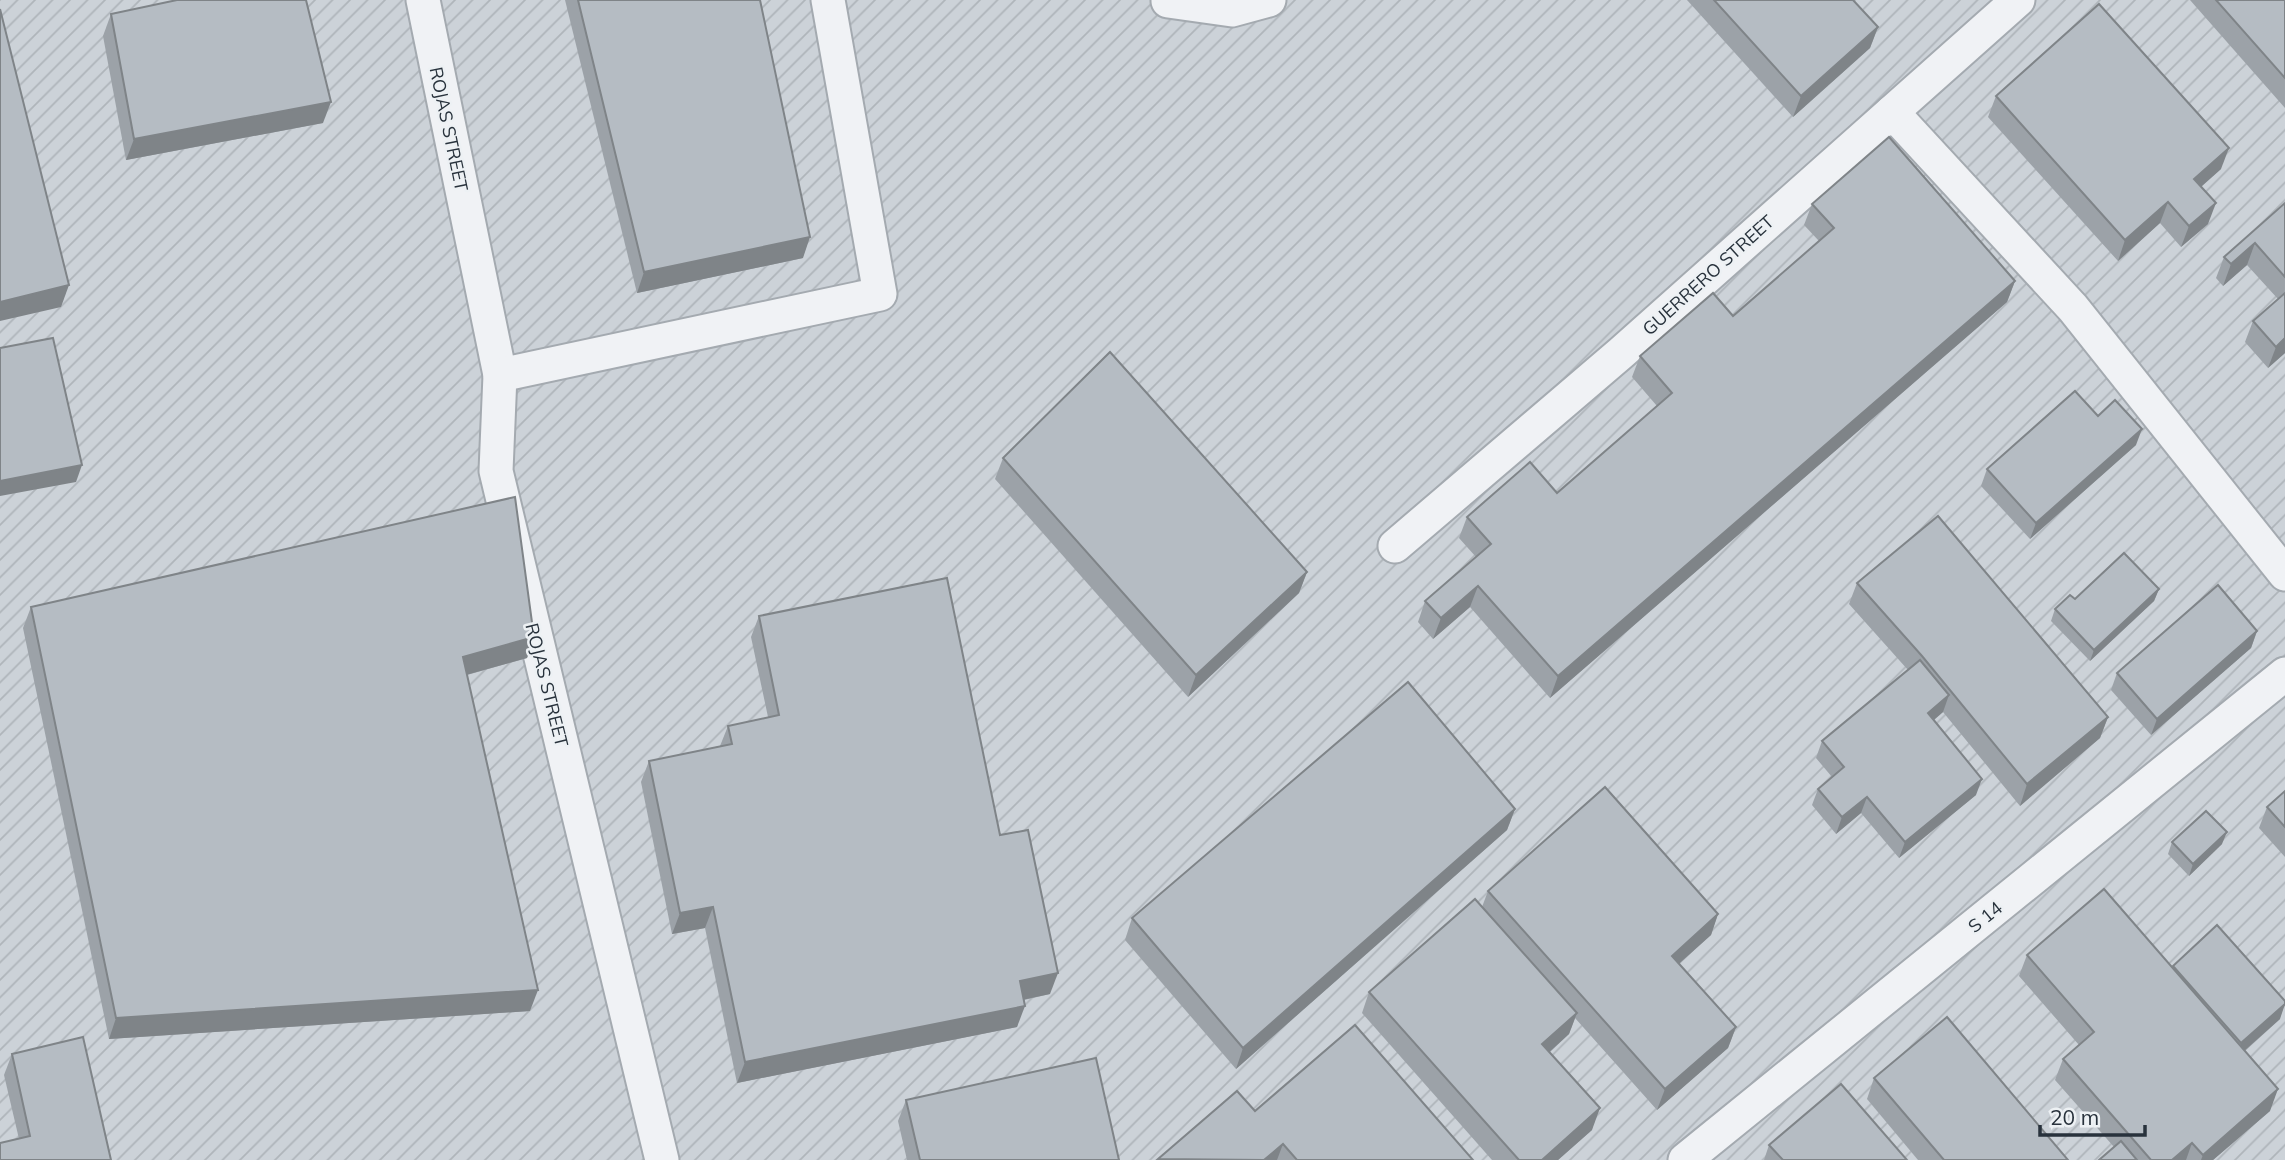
<svg xmlns="http://www.w3.org/2000/svg" width="2285" height="1160" font-family="Mulish,sans-serif">
	<style>
		.industrial { fill: url(#industrial-furrows) }
		.lines { fill: none; stroke-linecap: round; stroke-linejoin: round }
		.minor-casing { stroke: #a4aab0; stroke-width: 37 }
		.minor { stroke: #f0f2f5; stroke-width: 33 }
		.wall { fill: #9ca2a8 }
		.shaded-wall { fill: #7f8488 }
		.building { fill: #b5bcc3; stroke: #7f8488; stroke-width: 2 }
		.labels { text-anchor: middle; dominant-baseline: central; stroke-width: 5; stroke-linejoin: round; paint-order: stroke }
		.street-label { font-size: 18px; fill: #28323c; stroke: #edf1f4 }
	</style>
	<defs>
		<pattern id="industrial-furrows" width="10" height="10" patternUnits="userSpaceOnUse" patternTransform="scale(1.75)"><rect width="10" height="10" fill="#ccd2d8"/><path d="M-1 1l2-2M0 10L10 0M9 11l2-2" fill="none" stroke="#afb5ba"/></pattern>
	</defs>
	<rect width="100%" height="100%" fill="#dee2e6"/>
	<rect class="industrial" x="0" y="0" width="2285" height="1160"/>
	<g class="lines">
		<defs>
			<g id="minor">
				<polyline points="423,0 500,375 496,471 662,1160"/>
				<polyline points="1168,1 1232,10 1269,0"/>
				<polyline points="1892,112 2073,308 2285,574"/>
				<polyline points="500,375 880,294 828,0"/>
				<polyline points="1395,546 1621,353 2018,0"/>
				<polyline points="1685,1160 2285,674"/>
			</g>
		</defs>
		<use href="#minor" class="minor-casing"/>
		<use href="#minor" class="minor"/>
	</g>
	<g class="wall">
		<polygon points="565,0 760,0 803,258 637,293"/>
		<polygon points="1687,0 1853,0 1878,27 1870,48 1793,117"/>
		<polygon points="2190,0 2285,0 2285,108"/>
		<polygon points="111,14 323,123 126,160 103,36"/>
		<polygon points="1996,96 2221,169 2201,187 2208,224 2181,247 2160,223 2118,261 1988,117"/>
		<polygon points="2285,203 2285,353 2268,368 2245,342 2253,321 2278,299 2247,265 2223,286 2216,278 2224,257"/>
		<polygon points="1812,204 2015,281 2007,302 1550,698 1470,607 1433,639 1418,622 1425,601 1476,557 1459,538 1467,517 1557,493 1657,406 1632,377 1640,356 1733,316 1819,241 1804,225"/>
		<polygon points="2098,416 2136,445 2030,539 1981,486 1987,469"/>
		<polygon points="1003,458 1307,572 1299,593 1188,697 995,479"/>
		<polygon points="1857,583 2108,717 2100,738 2020,806 1943,712 1934,720 1976,795 1899,858 1861,813 1836,834 1812,805 1818,789 1832,777 1816,758 1822,741 1908,670 1849,604"/>
		<polygon points="2159,589 2154,601 2090,661 2051,621 2055,609 2075,599"/>
		<polygon points="31,607 534,637 527,658 467,675 530,1011 109,1039 23,628"/>
		<polygon points="759,616 1000,835 1050,994 1024,1000 1017,1027 737,1083 705,928 672,934 641,782 649,761 720,746 728,726 768,717 751,637"/>
		<polygon points="2257,631 2251,648 2151,735 2111,690 2117,673"/>
		<polygon points="2285,791 2285,857 2259,828 2267,807"/>
		<polygon points="1515,809 1507,830 1236,1069 1125,940 1132,918"/>
		<polygon points="2172,842 2222,844 2189,876 2168,854"/>
		<polygon points="1488,891 1718,914 1711,935 1679,964 1736,1027 1728,1048 1657,1110 1575,1018 1569,1034 1550,1052 1592,1130 1558,1160 1492,1160 1362,1013 1369,992 1482,907"/>
		<polygon points="2027,955 2172,967 2173,966 2280,1019 2245,1051 2270,1111 2213,1160 2099,1160 2114,1147 2055,1080 2063,1059 2079,1045 2019,976"/>
		<polygon points="12,1054 111,1160 19,1139 4,1075"/>
		<polygon points="1874,1078 2068,1160 1918,1160 1867,1099"/>
		<polygon points="1237,1091 1255,1111 1473,1160 1158,1160"/>
		<polygon points="906,1100 1119,1160 907,1160 898,1121"/>
		<polygon points="1769,1145 1907,1160 1764,1160"/>
	</g>
	<g class="shaded-wall">
		<polygon points="1878,27 1870,48 1793,117 1801,96"/>
		<polygon points="331,102 323,123 126,160 134,139"/>
		<polygon points="2229,148 2221,169 2186,200 2194,179"/>
		<polygon points="2168,202 2160,223 2118,261 2125,240"/>
		<polygon points="2216,203 2208,224 2181,247 2189,226"/>
		<polygon points="810,237 803,258 637,293 644,272"/>
		<polygon points="2255,243 2247,265 2223,286 2231,264"/>
		<polygon points="2015,281 2007,302 1550,698 1558,676"/>
		<polygon points="69,285 61,307 0,321 0,302"/>
		<polygon points="2285,338 2285,353 2268,368 2276,347"/>
		<polygon points="2142,429 2136,445 2030,539 2036,523"/>
		<polygon points="82,465 76,482 0,496 0,481"/>
		<polygon points="1307,572 1299,593 1188,697 1196,675"/>
		<polygon points="1478,586 1470,607 1433,639 1441,618"/>
		<polygon points="2159,589 2154,601 2090,661 2094,650"/>
		<polygon points="2257,631 2251,648 2151,735 2157,719"/>
		<polygon points="534,637 527,658 455,678 463,657"/>
		<polygon points="1949,695 1943,712 1922,730 1928,713"/>
		<polygon points="2108,717 2100,738 2020,806 2027,784"/>
		<polygon points="1982,779 1976,795 1899,858 1905,842"/>
		<polygon points="1867,797 1861,813 1836,834 1842,817"/>
		<polygon points="1515,809 1507,830 1236,1069 1243,1048"/>
		<polygon points="2227,832 2222,844 2189,876 2193,864"/>
		<polygon points="713,907 705,928 672,934 680,913"/>
		<polygon points="1718,914 1711,935 1664,977 1672,956"/>
		<polygon points="1058,973 1050,994 1012,1002 1020,981"/>
		<polygon points="538,990 530,1011 109,1039 116,1018"/>
		<polygon points="2285,1004 2280,1019 2235,1059 2241,1043"/>
		<polygon points="1025,1006 1017,1027 737,1083 745,1062"/>
		<polygon points="1577,1013 1569,1034 1535,1065 1542,1044"/>
		<polygon points="1736,1027 1728,1048 1657,1110 1665,1089"/>
		<polygon points="2278,1089 2270,1111 2213,1160 2201,1160 2203,1155"/>
		<polygon points="1600,1108 1592,1130 1558,1160 1542,1160"/>
		<polygon points="2192,1143 2186,1160 2172,1160"/>
		<polygon points="1283,1144 1277,1160 1264,1160"/>
	</g>
	<g class="building">
		<polygon points="177,0 306,0 331,102 134,139 111,14"/>
		<polygon points="578,0 760,0 810,237 644,272"/>
		<polygon points="1714,0 1853,0 1878,27 1801,96"/>
		<polygon points="2216,0 2285,0 2285,78"/>
		<polygon points="2099,4 2229,148 2194,179 2216,203 2189,226 2168,202 2125,240 1996,96"/>
		<polygon points="0,9 69,285 0,302"/>
		<polygon points="1889,137 2015,281 1558,676 1478,586 1441,618 1425,601 1491,544 1467,517 1530,462 1557,493 1672,393 1640,356 1713,293 1733,316 1834,228 1812,204"/>
		<polygon points="2285,203 2285,277 2255,243 2231,264 2224,257"/>
		<polygon points="2285,293 2285,338 2276,347 2253,321"/>
		<polygon points="53,338 82,465 0,481 0,348"/>
		<polygon points="1110,352 1307,572 1196,675 1003,458"/>
		<polygon points="2075,391 2098,416 2115,400 2142,429 2036,523 1987,469"/>
		<polygon points="515,497 534,637 463,657 538,990 116,1018 31,607"/>
		<polygon points="1938,516 2108,717 2027,784 1922,656 1857,583"/>
		<polygon points="2124,553 2159,589 2094,650 2055,609 2070,595 2075,599"/>
		<polygon points="947,578 1000,835 1028,830 1058,973 1020,981 1025,1006 745,1062 713,907 680,913 649,761 732,744 728,726 779,715 759,616"/>
		<polygon points="2218,585 2257,631 2157,719 2117,673"/>
		<polygon points="1920,660 1949,695 1928,713 1982,779 1905,842 1867,797 1842,817 1818,789 1844,767 1822,741"/>
		<polygon points="1408,682 1515,809 1243,1048 1132,918"/>
		<polygon points="1605,787 1718,914 1672,956 1736,1027 1665,1089 1488,891"/>
		<polygon points="2285,791 2285,827 2267,807"/>
		<polygon points="2206,811 2227,832 2193,864 2172,842"/>
		<polygon points="2104,889 2278,1089 2203,1155 2192,1143 2172,1160 2151,1160 2063,1059 2094,1032 2027,955"/>
		<polygon points="1475,899 1577,1013 1542,1044 1600,1108 1542,1160 1519,1160 1369,992"/>
		<polygon points="2217,925 2285,1001 2285,1004 2241,1043 2173,966"/>
		<polygon points="1947,1017 2068,1160 1944,1160 1874,1078"/>
		<polygon points="1355,1025 1473,1160 1297,1160 1283,1144 1264,1160 1158,1159 1237,1091 1255,1111"/>
		<polygon points="83,1037 111,1160 0,1160 0,1143 30,1136 12,1054"/>
		<polygon points="1096,1058 1119,1160 920,1160 906,1100"/>
		<polygon points="1841,1084 1907,1160 1783,1160 1769,1145"/>
		<polygon points="2121,1141 2137,1160 2099,1160"/>
	</g>
	<g class="labels">
		<g class="street-label">
			<text transform="translate(449 129) rotate(78)">ROJAS STREET</text>
			<text transform="translate(1708 275) rotate(-42)">GUERRERO STREET</text>
			<text transform="translate(547 685) rotate(76)">ROJAS STREET</text>
			<text transform="translate(1985 917) rotate(-39)">S 14</text>
		</g>
	</g>
	<path d="M2040 1125v10h105v-10" fill="none" stroke="#28323c" stroke-width="3.5"/>
	<text x="2050" y="1125" font-size="21" fill="#28323c" stroke="#edf1f4" stroke-width="5" paint-order="stroke">20 m</text>
</svg>
